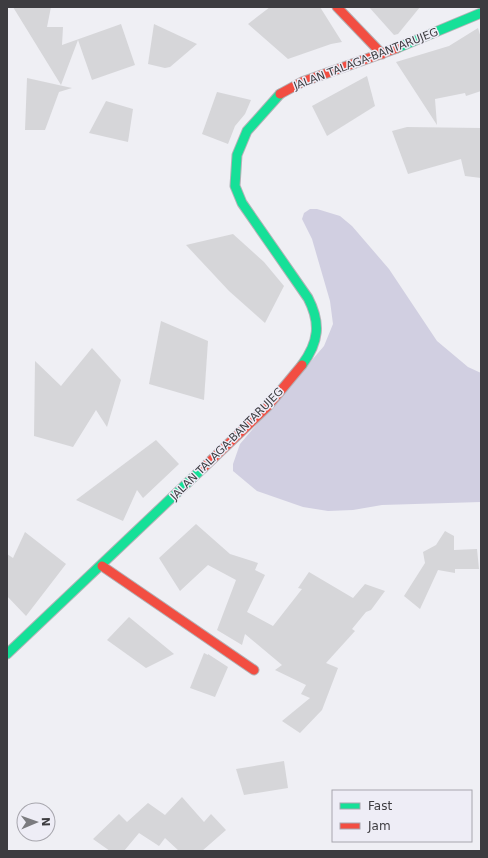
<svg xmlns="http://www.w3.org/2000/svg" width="488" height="858" font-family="'DejaVu Sans',sans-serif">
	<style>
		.forest { fill: #d1cfe1 }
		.building { fill: #d6d6d9 }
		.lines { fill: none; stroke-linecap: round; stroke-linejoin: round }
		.fast-casing { stroke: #b2b2b6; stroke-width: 11 }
		.jam-casing { stroke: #b2b2b6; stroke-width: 11 }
		.fast { stroke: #16e098; stroke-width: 9 }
		.jam { stroke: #f24e42; stroke-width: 9 }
		.labels { text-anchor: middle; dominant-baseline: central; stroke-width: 3; stroke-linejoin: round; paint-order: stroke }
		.street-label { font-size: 11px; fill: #3d3c40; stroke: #eeedf6 }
	</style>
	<rect width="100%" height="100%" fill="#efeff4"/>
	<polygon class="forest" points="310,209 317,209 340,216 352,226 389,269 437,341 468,367 481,373 481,502 382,505 353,510 328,511 303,507 257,491 233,471 233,464 240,444 324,346 333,324 330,301 312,239 302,219 304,213"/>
	<g class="building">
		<polygon points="13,7 51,7 47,27 63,27 62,45 121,24 135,65 92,80 78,40 61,85"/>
		<polygon points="270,7 320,7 342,42 331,44 288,59 248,24"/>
		<polygon points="369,7 420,7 398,34 394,35"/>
		<polygon points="154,24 197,44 170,67 165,68 148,64"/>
		<polygon points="478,28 481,38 481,91 466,96 465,93 435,99 437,125 396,62 449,46"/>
		<polygon points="367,76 375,106 327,136 312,106"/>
		<polygon points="27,78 72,88 59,92 45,130 25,130"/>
		<polygon points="217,92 251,100 245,114 235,126 228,144 202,134"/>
		<polygon points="106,101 133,109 128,142 89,133"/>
		<polygon points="407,127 481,128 481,178 465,176 461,159 408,174 392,131"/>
		<polygon points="233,234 264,262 284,286 265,323 229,291 186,245"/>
		<polygon points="161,321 208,341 204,400 149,384"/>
		<polygon points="92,348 121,380 107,427 96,410 73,447 34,436 35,361 61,386"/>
		<polygon points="156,440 179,464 143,498 137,490 123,521 76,500"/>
		<polygon points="196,524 230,554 258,563 255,570 265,575 247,612 273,626 302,589 298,588 309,572 353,598 365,584 385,591 371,610 366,612 352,629 355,631 326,663 338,668 322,710 300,733 282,721 310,698 301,694 306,685 275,670 282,665 245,634 242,645 217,630 236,580 208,565 180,591 159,558"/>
		<polygon points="445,531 454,536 454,550 477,549 479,569 455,569 455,573 438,570 420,609 404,596 425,563 423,552 436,545"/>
		<polygon points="25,532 66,564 26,616 7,596 7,554 13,558"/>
		<polygon points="129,617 174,654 146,668 107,640"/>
		<polygon points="204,653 208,655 208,654 228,667 215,697 190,688"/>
		<polygon points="284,761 288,788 244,795 236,769"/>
		<polygon points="182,797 204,822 211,814 226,830 202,851 179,851 165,838 159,846 139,833 124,851 110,851 93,839 119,814 127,822 148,803 165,815"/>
	</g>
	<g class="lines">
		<defs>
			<g id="fast">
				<polyline points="397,48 481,13"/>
				<path d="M280 94 247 131 237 155 235 186 242 203 308 298C321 323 319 342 302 365"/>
				<polyline points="7,654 203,468"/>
			</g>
			<g id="jam">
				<polyline points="337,7 382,54"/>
				<polyline points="280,94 302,82 397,48"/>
				<polyline points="203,468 268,406 302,365"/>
				<polyline points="102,566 254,670"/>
			</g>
		</defs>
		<use href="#fast" class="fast-casing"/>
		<use href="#jam" class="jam-casing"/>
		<use href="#fast" class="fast"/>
		<use href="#jam" class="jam"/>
	</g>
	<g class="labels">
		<g class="street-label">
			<text transform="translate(366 59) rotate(-21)">JALAN TALAGA-BANTARUJEG</text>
			<text transform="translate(227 444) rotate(-45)">JALAN TALAGA-BANTARUJEG</text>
		</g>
	</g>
	<rect width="488" height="858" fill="none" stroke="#3d3c40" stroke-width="16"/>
	<rect x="332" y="790" width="140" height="52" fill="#eeedf6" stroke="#a7a6ad"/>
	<rect x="340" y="803" width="20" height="6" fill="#16e098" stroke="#a7a6ad"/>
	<text x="368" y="810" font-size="12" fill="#3d3c40">Fast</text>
	<rect x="340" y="823" width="20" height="6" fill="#f24e42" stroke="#a7a6ad"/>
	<text x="368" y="830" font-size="12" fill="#3d3c40">Jam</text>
	<g transform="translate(36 822) rotate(88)"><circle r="19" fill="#eeedf6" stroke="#a7a6ad"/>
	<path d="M0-3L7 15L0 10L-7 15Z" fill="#7b7b7f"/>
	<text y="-6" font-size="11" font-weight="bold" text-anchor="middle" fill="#3d3c40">N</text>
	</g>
</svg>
